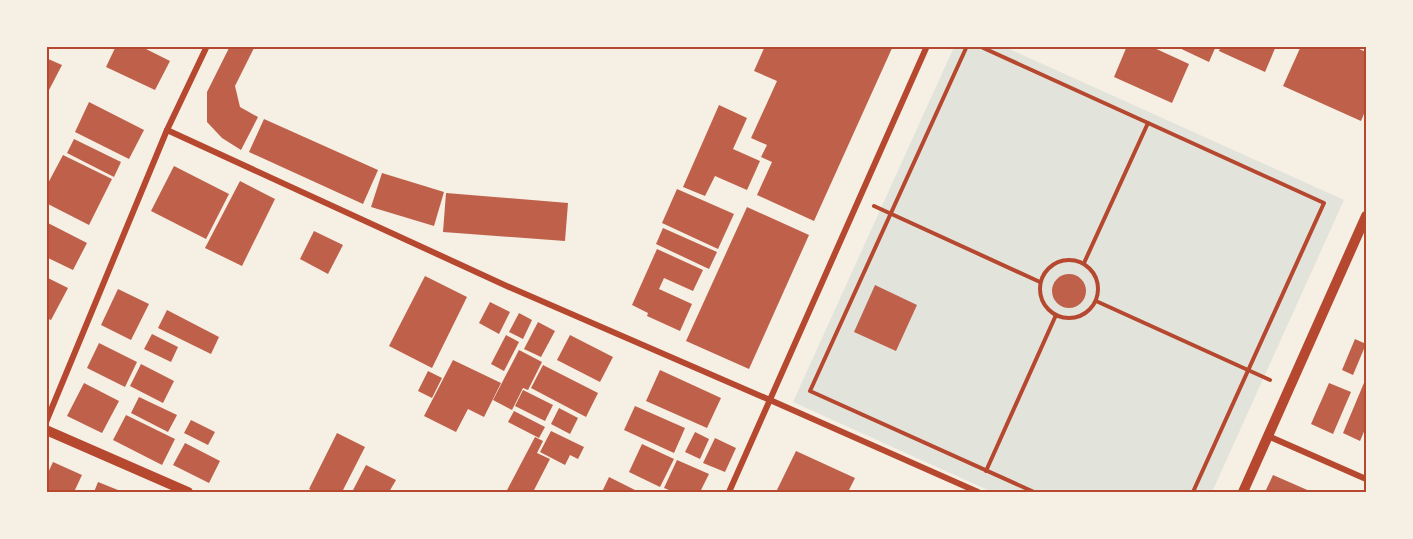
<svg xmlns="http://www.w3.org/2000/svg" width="1413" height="539" font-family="'DejaVu Sans',sans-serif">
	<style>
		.green { fill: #e2e4dc }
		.building { fill: #bf614a }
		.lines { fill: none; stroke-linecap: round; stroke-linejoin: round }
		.path { stroke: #b5482f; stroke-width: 4 }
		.minor { stroke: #b5482f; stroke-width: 6 }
		.tertiary { stroke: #b5482f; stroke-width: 10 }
		.neatline { fill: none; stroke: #b5482f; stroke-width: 2 }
	</style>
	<rect width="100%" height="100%" fill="#f6efe4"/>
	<polygon class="green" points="954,47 1005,47 1344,200 1212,492 992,492 793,402"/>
	<g class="building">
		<polygon points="116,46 140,46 170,61 155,90 106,67"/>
		<polygon points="230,46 255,46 235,86 240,107 258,117 241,150 222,138 207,122 207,92"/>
		<polygon points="765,46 893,46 814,221 757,195 772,162 761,157 767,145 751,138 777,81 754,71"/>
		<polygon points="1127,46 1150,46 1189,64 1172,103 1114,77"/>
		<polygon points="1175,46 1216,46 1209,62"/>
		<polygon points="1221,46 1276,46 1265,72 1219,51"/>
		<polygon points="1301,46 1353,46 1366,52 1366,109 1361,121 1283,86"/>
		<polygon points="46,58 62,65 48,92 46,91"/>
		<polygon points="89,102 144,130 129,159 75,132"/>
		<polygon points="719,105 747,118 733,149 760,161 747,190 715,176 705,196 683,187"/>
		<polygon points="264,119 378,170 363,204 249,152"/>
		<polygon points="74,139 121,162 114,177 67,153"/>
		<polygon points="63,155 112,179 89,225 46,203 46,187"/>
		<polygon points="174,166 229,194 206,239 151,211"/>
		<polygon points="382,173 444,192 434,226 371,207"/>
		<polygon points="240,181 275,199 242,266 205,248"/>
		<polygon points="677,189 734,214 718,249 662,223"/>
		<polygon points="446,193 568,203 565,241 443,232"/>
		<polygon points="747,207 809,235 749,369 686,341"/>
		<polygon points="46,222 87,243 73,270 46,257"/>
		<polygon points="663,228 717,252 709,269 656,244"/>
		<polygon points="314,231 343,245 328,274 300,259"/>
		<polygon points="657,249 703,270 693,291 664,278 659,289 692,304 680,331 647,316 648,313 632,305"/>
		<circle cx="1069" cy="291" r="17"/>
		<polygon points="425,276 467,297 432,368 389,346"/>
		<polygon points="46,277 68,288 51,320 46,318"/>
		<polygon points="875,285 917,305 896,351 854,332"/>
		<polygon points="118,289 149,304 131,340 101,325"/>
		<polygon points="490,302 510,312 499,334 479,323"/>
		<polygon points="167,310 219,337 211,354 158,328"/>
		<polygon points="519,313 532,320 523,339 509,332"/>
		<polygon points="538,322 555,331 541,357 524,349"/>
		<polygon points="152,334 178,347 171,362 144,349"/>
		<polygon points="506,335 519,342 504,371 491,364"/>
		<polygon points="570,335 613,357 600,382 557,360"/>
		<polygon points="1355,339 1366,344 1353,375 1342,370"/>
		<polygon points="99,343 137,362 125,387 87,368"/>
		<polygon points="519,350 542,362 528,390 523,388 512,410 493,400"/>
		<polygon points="453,360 501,383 484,417 468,409 456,432 424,416"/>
		<polygon points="141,364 174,381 163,403 130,386"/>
		<polygon points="543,365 598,393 586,417 531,388"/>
		<polygon points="660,370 721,398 707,428 646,401"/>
		<polygon points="428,371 442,378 432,398 418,391"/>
		<polygon points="1366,378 1366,427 1360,441 1343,433"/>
		<polygon points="84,383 119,401 102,433 67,416"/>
		<polygon points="1329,383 1351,392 1333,434 1311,424"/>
		<polygon points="523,390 553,405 545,421 515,406"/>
		<polygon points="139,397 177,415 168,432 131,413"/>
		<polygon points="635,406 685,428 674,453 624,430"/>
		<polygon points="559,408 578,418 570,434 551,424"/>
		<polygon points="514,411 545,427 539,438 508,422"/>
		<polygon points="126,415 175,439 162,465 113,440"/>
		<polygon points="191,420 215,432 208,445 184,433"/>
		<polygon points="551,431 584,447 578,459 570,455 565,465 540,452"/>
		<polygon points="695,432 709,439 700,459 685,452"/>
		<polygon points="337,433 365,447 342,492 315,492 309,489"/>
		<polygon points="535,437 543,441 537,453 550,459 533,492 506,492"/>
		<polygon points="715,438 736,448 725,472 703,463"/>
		<polygon points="185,443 220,461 209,483 173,465"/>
		<polygon points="642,444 674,459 660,487 629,472"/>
		<polygon points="796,451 855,478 848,492 776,492"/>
		<polygon points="677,460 709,474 700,492 674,492 664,488"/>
		<polygon points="53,462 82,475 74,492 46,492 46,477"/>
		<polygon points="366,465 396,480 389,492 352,492"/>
		<polygon points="1273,475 1312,492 1265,492"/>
		<polygon points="609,477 637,491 637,492 602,492"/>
		<polygon points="98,482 123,492 94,492"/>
	</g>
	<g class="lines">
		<g class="path">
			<polyline points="967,46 810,391 1034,492"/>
			<polyline points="979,46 1324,203 1193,492"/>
			<polyline points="874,206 1040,282"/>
			<circle cx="1069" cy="289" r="29"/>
			<polyline points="1084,263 1148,123"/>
			<polyline points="1096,301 1270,380"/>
			<polyline points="986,471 1056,315"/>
		</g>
		<g class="minor">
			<polyline points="167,130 509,287 770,400 978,492"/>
			<polyline points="46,422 167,130 207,46"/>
			<polyline points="1268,436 1366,479"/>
			<polyline points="729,492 927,46"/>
		</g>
		<g class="tertiary">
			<polyline points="46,430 188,492"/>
			<polyline points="1243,492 1366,216"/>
		</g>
	</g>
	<rect width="1413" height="539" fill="none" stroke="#f6efe4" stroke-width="96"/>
	<rect x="48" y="48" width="1317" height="443" class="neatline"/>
</svg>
